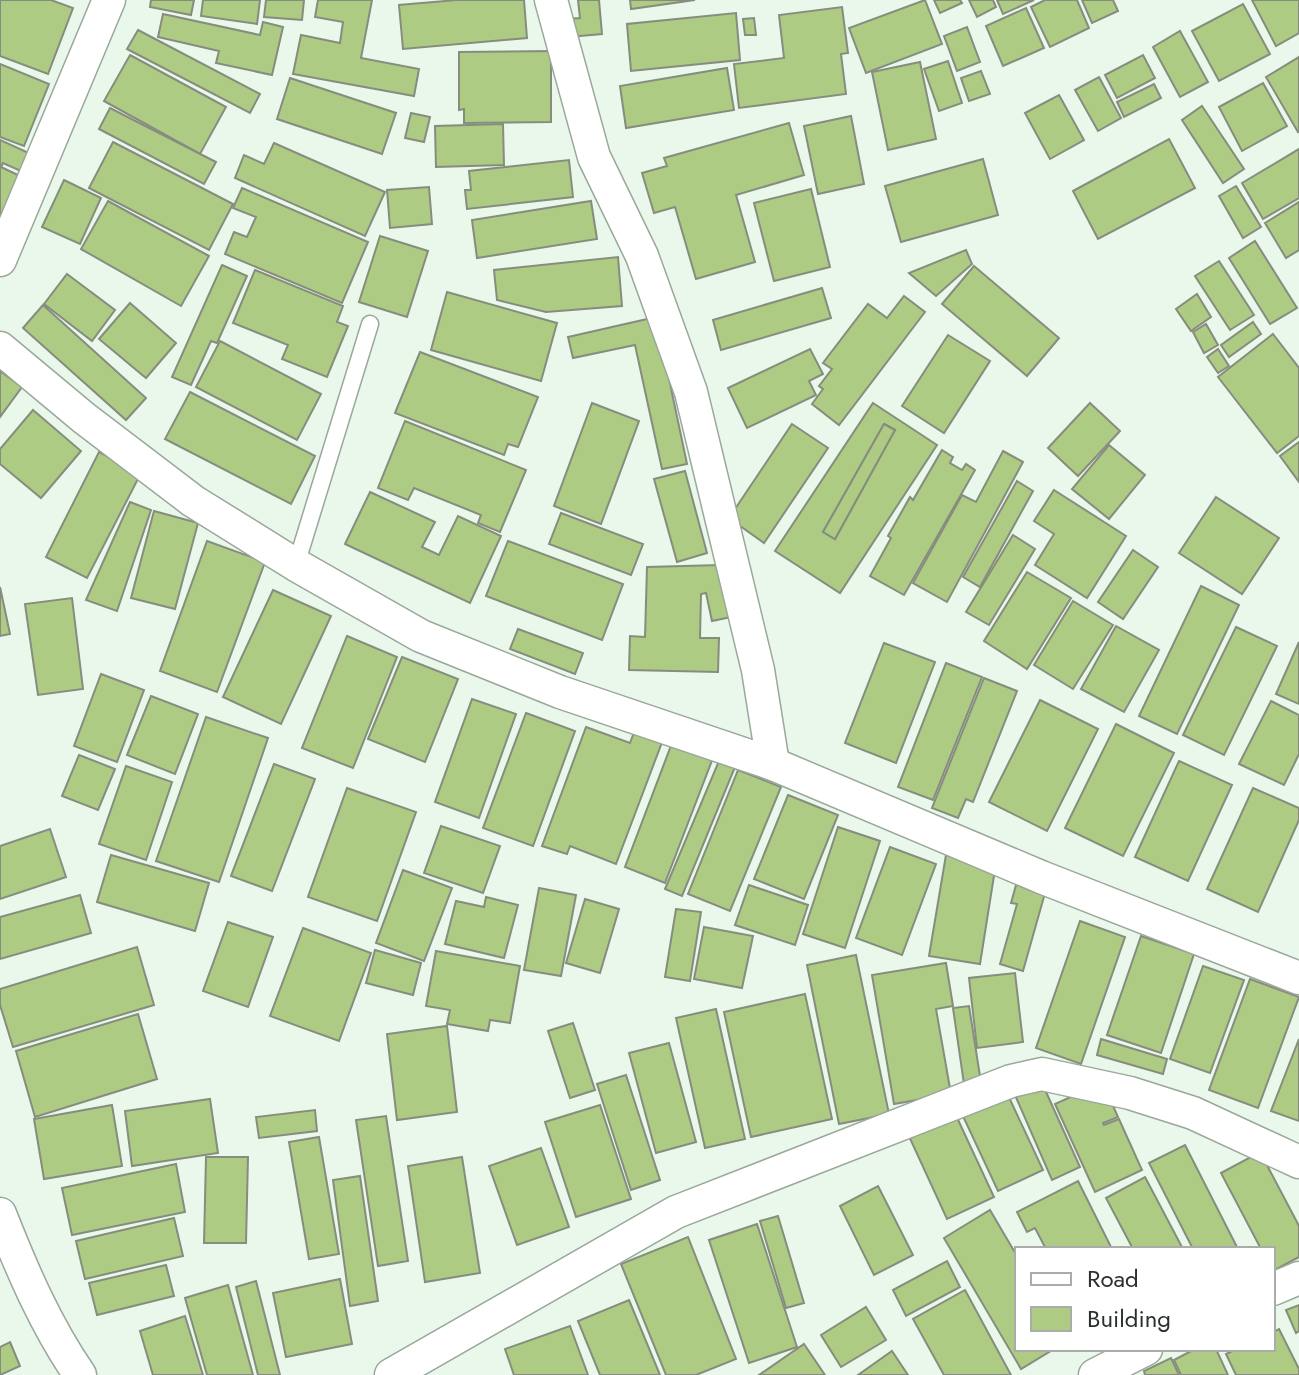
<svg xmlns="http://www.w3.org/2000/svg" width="1299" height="1375" font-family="Jost,sans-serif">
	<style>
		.building { fill: #aecb84; stroke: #868d7e; stroke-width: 2; fill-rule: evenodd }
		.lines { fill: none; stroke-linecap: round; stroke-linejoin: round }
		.service-casing { stroke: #9aa79b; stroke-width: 19 }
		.minor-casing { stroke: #9aa79b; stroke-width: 35 }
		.service { stroke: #fff; stroke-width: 16 }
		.minor { stroke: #fff; stroke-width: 32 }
	</style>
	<rect width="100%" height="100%" fill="#e9f8ea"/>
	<g class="building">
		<polygon points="0,0 51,0 73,8 48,74 0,56"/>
		<polygon points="151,0 194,0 191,15 150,7"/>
		<polygon points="203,0 260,0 257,24 201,16"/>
		<polygon points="266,0 304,0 302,20 264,17"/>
		<polygon points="318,0 372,0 361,58 419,69 414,96 293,74 301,35 340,43 343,22 315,17"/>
		<polygon points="457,0 524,0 527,38 403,49 399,5"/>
		<polygon points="578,0 599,0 602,34 569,37 567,19 580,18"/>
		<polygon points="630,0 695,0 631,9"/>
		<polygon points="925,0 942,44 866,73 849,28"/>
		<polygon points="934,0 960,0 962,3 940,13"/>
		<polygon points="969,0 993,0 996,7 977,17"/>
		<polygon points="997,0 1034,0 1003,14"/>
		<polygon points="1045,0 1077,0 1089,28 1050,47 1031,7"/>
		<polygon points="1082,0 1113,0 1118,11 1092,23"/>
		<polygon points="1252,0 1299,0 1299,33 1276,46"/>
		<polygon points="1243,4 1270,54 1219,81 1192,31"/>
		<polygon points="842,7 848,53 841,54 846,94 739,108 734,64 784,58 779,15"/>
		<polygon points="1026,8 1044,48 1003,66 986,26"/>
		<polygon points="736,13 740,60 631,71 627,24"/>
		<polygon points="163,14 260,35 263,22 283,27 272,75 216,63 219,51 158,37"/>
		<polygon points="754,18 756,35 745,35 743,19"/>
		<polygon points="967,27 980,62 957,71 944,36"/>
		<polygon points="138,30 260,94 250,113 127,49"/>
		<polygon points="1180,31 1208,82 1180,97 1153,47"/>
		<polygon points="551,51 551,122 464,123 464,109 459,110 459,52"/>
		<polygon points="130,55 226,107 200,154 104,101"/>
		<polygon points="1143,55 1155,78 1117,98 1105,75"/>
		<polygon points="1299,57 1299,131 1298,132 1266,77"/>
		<polygon points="948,61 962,103 939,111 924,69"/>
		<polygon points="920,62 936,139 888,150 872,72"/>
		<polygon points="0,64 49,84 24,146 0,137"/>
		<polygon points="727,68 734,110 626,128 620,86"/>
		<polygon points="981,71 990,94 969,101 961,78"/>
		<polygon points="1099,77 1121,118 1098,131 1075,90"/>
		<polygon points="290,78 396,113 382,154 277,119"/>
		<polygon points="1263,83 1287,126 1242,151 1219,107"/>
		<polygon points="1154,84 1161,98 1124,117 1117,102"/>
		<polygon points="1059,95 1084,140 1050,159 1025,113"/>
		<polygon points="1202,106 1244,169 1223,183 1182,120"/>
		<polygon points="110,108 216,162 204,184 99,129"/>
		<polygon points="411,113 430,117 424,142 405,138"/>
		<polygon points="851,116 864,184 818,194 804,126"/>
		<polygon points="789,123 804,175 736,195 755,262 696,279 675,207 654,213 642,173 667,166 664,158"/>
		<polygon points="503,124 504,165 436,167 435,126"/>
		<polygon points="1169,139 1195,188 1098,239 1073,191"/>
		<polygon points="0,140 31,154 23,172 3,163 1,167 20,176 0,221"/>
		<polygon points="113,142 233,204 209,250 89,188"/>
		<polygon points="274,143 385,192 365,236 235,178 244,155 264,164"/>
		<polygon points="1299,149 1299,198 1263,219 1242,183"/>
		<polygon points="983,159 998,215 901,242 885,186"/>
		<polygon points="569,160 573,197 467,209 465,190 471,190 469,171"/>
		<polygon points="64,180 101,198 80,244 42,227"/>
		<polygon points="1236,186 1261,227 1243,238 1219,196"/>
		<polygon points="429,187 432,224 390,228 387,190"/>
		<polygon points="242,188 368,242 342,303 225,254 234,232 247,237 256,217 233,208"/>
		<polygon points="811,189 830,267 774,281 754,203"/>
		<polygon points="108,201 209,256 181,306 81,249"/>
		<polygon points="591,201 597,239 477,258 472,220"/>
		<polygon points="1299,202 1299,250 1286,258 1265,223"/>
		<polygon points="380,236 428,251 407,317 359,302"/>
		<polygon points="1255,241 1297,308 1270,324 1229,258"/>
		<polygon points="966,250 972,264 936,296 909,273"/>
		<polygon points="618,257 622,306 546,312 497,300 494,270"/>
		<polygon points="1219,261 1254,315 1230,330 1195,276"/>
		<polygon points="222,265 247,276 217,343 211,341 191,385 172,377"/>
		<polygon points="974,266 1059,338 1027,376 942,304"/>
		<polygon points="255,270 343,306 337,322 348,326 327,377 282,359 288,345 233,323"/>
		<polygon points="67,274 115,310 92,341 44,304"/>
		<polygon points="822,288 831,318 721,350 713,320"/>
		<polygon points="447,292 557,323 541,381 431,350"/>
		<polygon points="1197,294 1211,317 1191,331 1176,309"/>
		<polygon points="904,296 925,312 839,425 812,404 823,389 819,386 832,369 823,363 868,304 887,318"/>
		<polygon points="130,303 176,343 146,378 99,339"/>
		<polygon points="43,305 146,398 126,420 23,328"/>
		<polygon points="656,317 687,464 662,469 635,345 573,358 568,337"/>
		<polygon points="1253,322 1261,334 1229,357 1221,345"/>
		<polygon points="1206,324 1218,345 1204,353 1193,332"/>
		<polygon points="1273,334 1299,368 1299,436 1277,453 1218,377"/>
		<polygon points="948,335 990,361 944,433 902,406"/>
		<polygon points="220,341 321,394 297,440 196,387"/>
		<polygon points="810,349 823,374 809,381 816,395 747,428 728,388"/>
		<polygon points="1218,349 1229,366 1218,373 1207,357"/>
		<polygon points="420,352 538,397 518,447 508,444 504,455 395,413"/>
		<polygon points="0,371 22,387 0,417"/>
		<polygon points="190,392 315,456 291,504 165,439"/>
		<polygon points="592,403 639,421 601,524 554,506"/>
		<path d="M873 403 937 445 840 593 775 551ZM884 424 895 430 835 539 823 532Z"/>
		<polygon points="1090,403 1120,431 1078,476 1048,448"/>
		<polygon points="33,410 81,451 41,498 0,464 0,449"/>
		<polygon points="405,421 526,470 500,532 478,523 481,515 414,488 408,500 378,488"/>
		<polygon points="792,424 828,448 764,543 729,518"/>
		<polygon points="884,424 895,430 835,539 823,532"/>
		<polygon points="1299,442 1299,482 1280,456"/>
		<polygon points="1109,445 1145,475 1109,519 1072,489"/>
		<polygon points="942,450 953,457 950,463 962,470 966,464 975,470 904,595 870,576 891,538 888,536 910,497 913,500"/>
		<polygon points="1003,451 1023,462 947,602 913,583 962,495 976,502"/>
		<polygon points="99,452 141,473 87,578 46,557"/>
		<polygon points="685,471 707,553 677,562 654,479"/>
		<polygon points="1017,481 1033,491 980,587 963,577"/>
		<polygon points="1054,490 1126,536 1087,598 1035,565 1054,534 1034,521"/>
		<polygon points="370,492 435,522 422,547 439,555 458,516 501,536 470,603 345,544"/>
		<polygon points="1216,497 1279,538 1242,594 1179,553"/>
		<polygon points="130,502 151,510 117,611 86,600"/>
		<polygon points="154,511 198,523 175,609 131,598"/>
		<polygon points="561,513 643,544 631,575 549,544"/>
		<polygon points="1013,535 1035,549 989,625 966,612"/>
		<polygon points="207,541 265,562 217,692 160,671"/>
		<polygon points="508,541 623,584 602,640 486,596"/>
		<polygon points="1133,550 1158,567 1123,619 1098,602"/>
		<polygon points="721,565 736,616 712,621 706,593 701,594 700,638 719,638 718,672 629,670 630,636 645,637 647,567"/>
		<polygon points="1027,572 1071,598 1027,669 984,641"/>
		<polygon points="1201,586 1239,605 1177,734 1139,716"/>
		<polygon points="0,587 10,634 0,636"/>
		<polygon points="273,590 331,616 281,724 223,697"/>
		<polygon points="72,598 83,689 38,695 25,604"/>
		<polygon points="1073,601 1113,625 1073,689 1034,665"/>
		<polygon points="1116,626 1159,650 1124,712 1081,689"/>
		<polygon points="1236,627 1277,646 1224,755 1183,735"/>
		<polygon points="518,629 583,653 575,674 510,649"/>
		<polygon points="347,636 397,657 353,768 302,748"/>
		<polygon points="1299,642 1299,704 1276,694"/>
		<polygon points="884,643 935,662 896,763 845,743"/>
		<polygon points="402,657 458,679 425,762 368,739"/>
		<polygon points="946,663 982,677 933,800 898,787"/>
		<polygon points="101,674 144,690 117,762 74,746"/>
		<polygon points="984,678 1017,691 973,802 966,799 958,818 932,808"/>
		<polygon points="151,696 198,714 175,774 127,755"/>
		<polygon points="472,699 516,714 479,818 435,802"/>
		<polygon points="1040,700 1098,729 1047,831 989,802"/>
		<polygon points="1271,701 1299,715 1299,754 1284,785 1239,764"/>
		<polygon points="526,713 575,731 533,846 483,828"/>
		<polygon points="206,717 268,738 219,882 156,861"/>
		<polygon points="1116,724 1174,753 1123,856 1065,828"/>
		<polygon points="586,727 630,743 636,727 664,737 616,864 570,846 567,854 542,846"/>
		<polygon points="675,735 716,750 665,883 625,867"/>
		<polygon points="79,755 115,769 98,810 62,796"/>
		<polygon points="719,761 735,767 682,896 665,889"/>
		<polygon points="1179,761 1232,785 1188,881 1135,857"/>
		<polygon points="274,764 315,779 272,891 231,876"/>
		<polygon points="126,766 172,782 146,860 99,844"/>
		<polygon points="738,770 781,787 730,911 688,894"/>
		<polygon points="347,788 416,812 377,921 308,897"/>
		<polygon points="1253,788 1299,808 1299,820 1258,912 1207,889"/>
		<polygon points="788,795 838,815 804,899 754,879"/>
		<polygon points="441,826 500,846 483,893 424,873"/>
		<polygon points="838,827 880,841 845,948 803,934"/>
		<polygon points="50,829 66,877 0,899 0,846"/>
		<polygon points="890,847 936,864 902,955 856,938"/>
		<polygon points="111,855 209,883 195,931 97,902"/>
		<polygon points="946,855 996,863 980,964 929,956"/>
		<polygon points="403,870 452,888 424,961 376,943"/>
		<polygon points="1018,878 1047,886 1023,971 1000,964 1017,904 1011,903"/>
		<polygon points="749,885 808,905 795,945 735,925"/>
		<polygon points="539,888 576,895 561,976 524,970"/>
		<polygon points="80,895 91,933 0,959 0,917"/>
		<polygon points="486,897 518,905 504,958 445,944 456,901 484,907"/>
		<polygon points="585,899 619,909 600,973 566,963"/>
		<polygon points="676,909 701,912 690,981 665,977"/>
		<polygon points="1080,921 1125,937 1081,1064 1036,1048"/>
		<polygon points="228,922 273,937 248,1007 203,991"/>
		<polygon points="704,927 753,936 742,988 694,979"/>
		<polygon points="303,928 371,953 339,1041 270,1016"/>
		<polygon points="1141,936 1194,954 1161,1053 1107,1035"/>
		<polygon points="137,947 154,1005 13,1047 0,1005 0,989"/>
		<polygon points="375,950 421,963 413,995 366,983"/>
		<polygon points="436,951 520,966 510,1023 490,1020 488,1031 447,1024 450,1010 426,1006"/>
		<polygon points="856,955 889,1114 839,1124 807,965"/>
		<polygon points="946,963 953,1006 936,1009 951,1094 894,1104 872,975"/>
		<polygon points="1203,966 1244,980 1210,1073 1170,1059"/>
		<polygon points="1015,973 1023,1042 977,1048 969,978"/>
		<polygon points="1250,979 1299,997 1258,1108 1209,1090"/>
		<polygon points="805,994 832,1119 751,1137 724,1012"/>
		<polygon points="969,1006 982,1089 965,1091 953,1008"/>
		<polygon points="716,1009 745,1139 705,1148 676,1018"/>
		<polygon points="138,1014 157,1079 35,1117 16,1051"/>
		<polygon points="573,1023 595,1090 570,1098 548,1031"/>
		<polygon points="447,1026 457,1112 397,1120 387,1034"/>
		<polygon points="1101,1039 1167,1059 1163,1074 1097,1055"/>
		<polygon points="1299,1039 1299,1121 1271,1111"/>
		<polygon points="669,1043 696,1142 656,1153 629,1053"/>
		<polygon points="626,1075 660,1180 631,1190 597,1084"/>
		<polygon points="1042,1083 1080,1167 1052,1180 1015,1095"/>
		<polygon points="1086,1090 1106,1090 1118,1117 1103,1123 1104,1125 1119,1119 1142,1170 1095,1192 1055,1104"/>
		<polygon points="1007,1093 1043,1170 998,1191 962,1114"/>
		<polygon points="210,1099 218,1153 132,1166 125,1111"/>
		<polygon points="112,1105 122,1166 44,1179 34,1119"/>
		<polygon points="600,1105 631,1199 576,1217 545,1122"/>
		<polygon points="953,1109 994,1197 947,1219 907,1132"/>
		<polygon points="315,1110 317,1131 259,1138 256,1117"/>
		<polygon points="386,1116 408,1261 378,1266 356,1120"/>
		<polygon points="319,1137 339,1254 309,1259 289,1142"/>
		<polygon points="1185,1145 1238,1249 1193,1249 1149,1163"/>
		<polygon points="541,1148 569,1227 517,1245 489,1166"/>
		<polygon points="1260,1152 1299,1226 1299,1257 1273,1271 1273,1249 1261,1249 1221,1173"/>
		<polygon points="206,1157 248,1157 246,1243 204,1243"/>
		<polygon points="462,1157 480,1273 425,1282 408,1166"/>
		<polygon points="176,1164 185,1212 72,1235 62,1188"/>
		<polygon points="360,1176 378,1301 350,1306 333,1180"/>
		<polygon points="1145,1177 1183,1249 1133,1249 1106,1198"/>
		<polygon points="1078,1181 1112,1249 1046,1249 1035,1228 1027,1232 1017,1212"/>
		<polygon points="878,1186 913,1255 874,1275 840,1206"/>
		<polygon points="990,1210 1017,1256 1017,1349 1054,1349 1021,1369 944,1238"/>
		<polygon points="778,1216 804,1303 786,1308 760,1221"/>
		<polygon points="174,1218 183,1256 85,1279 76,1241"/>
		<polygon points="757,1224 797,1347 749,1363 709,1240"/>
		<polygon points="688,1237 736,1359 696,1375 666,1375 621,1264"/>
		<polygon points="947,1261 960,1287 906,1316 893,1290"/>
		<polygon points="166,1265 174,1296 97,1315 89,1283"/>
		<polygon points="340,1279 352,1344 286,1357 273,1293"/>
		<polygon points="256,1281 280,1375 258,1375 236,1287"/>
		<polygon points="228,1285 253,1375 207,1375 185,1298"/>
		<polygon points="965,1290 1011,1375 944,1375 913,1319"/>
		<polygon points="629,1300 660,1375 600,1375 578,1321"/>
		<polygon points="1299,1305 1299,1331 1296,1333 1286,1310"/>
		<polygon points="866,1307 886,1340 841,1367 821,1335"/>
		<polygon points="185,1316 203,1375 153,1375 140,1331"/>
		<polygon points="570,1326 588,1375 514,1375 505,1349"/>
		<polygon points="1279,1329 1299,1369 1299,1375 1236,1375 1226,1354 1237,1349 1273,1349 1273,1332"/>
		<polygon points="10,1342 20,1366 0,1375 0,1347"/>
		<polygon points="804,1344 825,1375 759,1375"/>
		<polygon points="1195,1349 1216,1349 1228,1375 1181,1375 1174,1360"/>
		<polygon points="892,1351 908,1375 858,1375"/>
		<polygon points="1171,1358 1179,1375 1145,1375 1144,1371"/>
	</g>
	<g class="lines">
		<defs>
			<polyline id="service" points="296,565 370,324"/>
			<g id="minor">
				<polyline points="551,0 594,157 642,256 691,392 758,670 773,764"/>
				<polyline points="0,260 109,0"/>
				<polyline points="0,348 84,418 193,501 296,565 421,636 560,692 773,764 1041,877 1299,978"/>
				<path d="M0 1214C22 1270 46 1326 80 1375"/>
				<polyline points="1273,1289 1299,1278"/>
				<polyline points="391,1375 676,1212 1011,1081 1042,1074 1130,1093 1193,1113 1299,1162"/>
				<polyline points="1095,1375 1146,1349"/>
			</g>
		</defs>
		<use href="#service" class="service-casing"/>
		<use href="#minor" class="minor-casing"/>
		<use href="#service" class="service"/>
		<use href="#minor" class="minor"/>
	</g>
	<rect x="1015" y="1247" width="260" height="104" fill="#ffffff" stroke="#aaacaa" stroke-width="2"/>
	<rect x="1031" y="1273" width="40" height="12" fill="#ffffff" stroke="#aaacaa" stroke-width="2"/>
	<text x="1087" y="1287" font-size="24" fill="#2a302b">Road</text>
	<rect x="1031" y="1307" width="40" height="24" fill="#aecb84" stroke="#aaacaa" stroke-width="2"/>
	<text x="1087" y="1327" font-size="24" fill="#2a302b">Building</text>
</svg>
